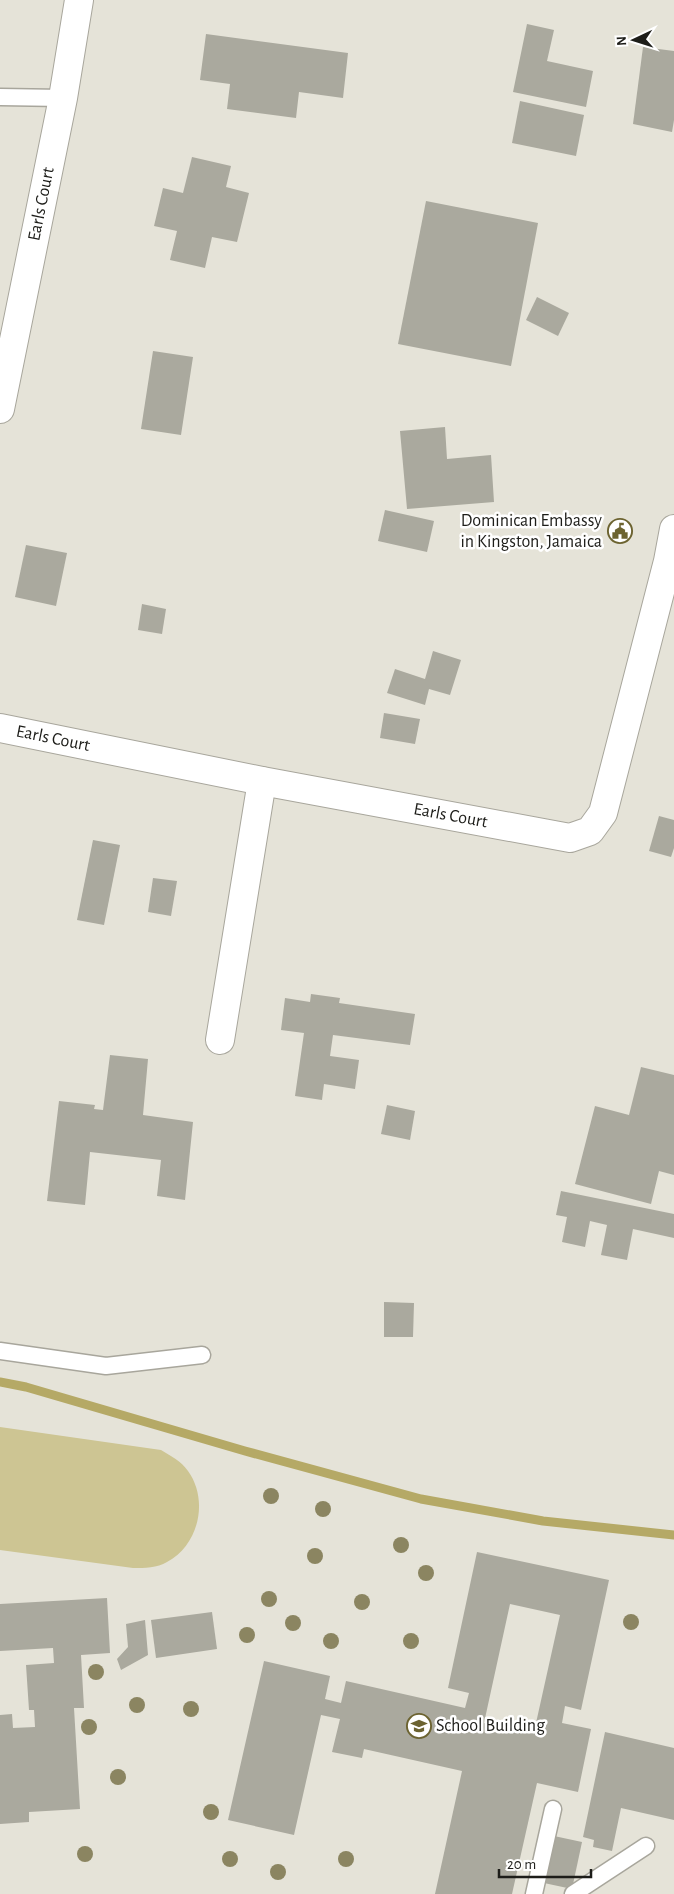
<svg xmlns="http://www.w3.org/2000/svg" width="674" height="1894" font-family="'Alegreya Sans',sans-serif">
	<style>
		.green { fill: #cdc593 }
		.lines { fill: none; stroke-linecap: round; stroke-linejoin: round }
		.stream { stroke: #b5a966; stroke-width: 9 }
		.building { fill: #aaa99e; fill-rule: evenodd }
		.lane-casing { stroke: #a8a69c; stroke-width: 19 }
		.street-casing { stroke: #a8a69c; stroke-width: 30 }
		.lane { stroke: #fff; stroke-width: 16 }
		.street { stroke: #fff; stroke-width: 28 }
		.tree { fill: #8b8561 }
		.labels { text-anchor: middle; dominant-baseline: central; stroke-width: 5; stroke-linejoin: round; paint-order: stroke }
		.street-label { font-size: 18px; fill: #1d1d19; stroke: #fff }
		.poi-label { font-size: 18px; fill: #1d1d19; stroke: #fff; text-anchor: end }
	</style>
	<rect width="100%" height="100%" fill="#e5e3d8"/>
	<path class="green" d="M0 1427 161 1450C171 1456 181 1461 188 1471 209 1500 199 1545 167 1562 157 1568 145 1568 133 1568L0 1550Z"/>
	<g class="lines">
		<polyline class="stream" points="0,1382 26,1387 245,1451 421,1499 543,1521 674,1535"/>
	</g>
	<g class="building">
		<polygon points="527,24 554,30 547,61 593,71 586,107 513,92"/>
		<polygon points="206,34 348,53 343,98 299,92 296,118 227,109 230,84 200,80"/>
		<polygon points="643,47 674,51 674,120 672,132 633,124"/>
		<polygon points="520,101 584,115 576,156 512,143"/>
		<polygon points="192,157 231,166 226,187 249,193 237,242 212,237 205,268 170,260 177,231 154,226 163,188 183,193"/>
		<polygon points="426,201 538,223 511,366 398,344"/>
		<polygon points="537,297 569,313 558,336 526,320"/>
		<polygon points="153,351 193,357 181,435 141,429"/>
		<polygon points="445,427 447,459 491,455 494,502 407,509 400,431"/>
		<polygon points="385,510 434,521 427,552 378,541"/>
		<polygon points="26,545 67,553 56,606 15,597"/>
		<polygon points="142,604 166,609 162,634 138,630"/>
		<polygon points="433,651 461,660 450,695 429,689 425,705 387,693 395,669 425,679"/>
		<polygon points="384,713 420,719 415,744 380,738"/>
		<polygon points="659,816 674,820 674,848 671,857 649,851"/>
		<polygon points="93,840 120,845 104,925 77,920"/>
		<polygon points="153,878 177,881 171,916 148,912"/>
		<polygon points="311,994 340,998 339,1003 415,1014 410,1045 333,1035 330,1056 359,1060 355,1089 324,1084 322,1100 295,1096 304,1033 281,1030 285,998 310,1002"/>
		<polygon points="110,1055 148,1059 143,1115 193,1122 185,1200 157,1196 161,1160 90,1152 85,1205 47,1201 59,1101 95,1105 94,1109 103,1110"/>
		<polygon points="641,1067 674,1075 674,1175 659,1171 651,1204 575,1184 595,1106 629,1115"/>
		<polygon points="387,1105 415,1111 410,1140 381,1134"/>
		<polygon points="561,1191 674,1214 674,1238 633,1229 627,1260 601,1255 607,1225 590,1221 585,1247 562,1242 567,1217 556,1215"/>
		<polygon points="384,1302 414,1303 413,1337 384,1337"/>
		<path d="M477 1552 609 1580 581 1710 565 1706 562 1723 591 1729 578 1792 537 1783 512 1894H435L462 1771 364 1749 362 1758 332 1752 340 1719 321 1715 294 1835 228 1820 264 1661 330 1676 325 1699 341 1703 346 1681 465 1708 469 1693 448 1688ZM510 1604 560 1615 534 1732 484 1723Z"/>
		<polygon points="107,1598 110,1653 81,1655 84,1708 74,1708 80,1809 29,1812 29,1822 0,1824 0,1715 12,1714 13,1728 35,1727 34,1710 29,1710 26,1665 54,1663 53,1648 0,1651 0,1604"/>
		<polygon points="212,1612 217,1649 156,1658 151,1620"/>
		<polygon points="145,1620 148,1655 121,1670 117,1659 128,1647 126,1624"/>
		<polygon points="605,1732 674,1748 674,1820 621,1808 612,1851 593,1847 594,1840 583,1837"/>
		<polygon points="554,1836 582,1842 572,1889 544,1883"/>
	</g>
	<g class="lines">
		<defs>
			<g id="lane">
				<polyline points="0,97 63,98"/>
				<polyline points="0,1351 106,1366 202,1355"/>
				<polyline points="534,1894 553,1809"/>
				<polyline points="573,1894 646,1846"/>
			</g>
			<g id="street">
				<path id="s1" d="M0 409 63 98 79 0"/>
				<path id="s2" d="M0 728 262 781 570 838 590 831 603 813 668 561 674 529"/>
				<polyline points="220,1040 262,781"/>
			</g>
		</defs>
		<use href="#lane" class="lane-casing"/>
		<use href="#street" class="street-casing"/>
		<use href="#lane" class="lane"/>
		<use href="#street" class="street"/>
	</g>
	<g class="tree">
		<circle cx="271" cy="1496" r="8"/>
		<circle cx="323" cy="1509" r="8"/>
		<circle cx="401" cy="1545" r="8"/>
		<circle cx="315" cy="1556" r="8"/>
		<circle cx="426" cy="1573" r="8"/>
		<circle cx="269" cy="1599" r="8"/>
		<circle cx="362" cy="1602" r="8"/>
		<circle cx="631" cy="1622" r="8"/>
		<circle cx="293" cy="1623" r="8"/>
		<circle cx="247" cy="1635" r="8"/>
		<circle cx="331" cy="1641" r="8"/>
		<circle cx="411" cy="1641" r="8"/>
		<circle cx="96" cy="1672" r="8"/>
		<circle cx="137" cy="1705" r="8"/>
		<circle cx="191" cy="1709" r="8"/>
		<circle cx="89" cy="1727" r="8"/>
		<circle cx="118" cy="1777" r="8"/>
		<circle cx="211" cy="1812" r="8"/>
		<circle cx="85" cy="1854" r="8"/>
		<circle cx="230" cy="1859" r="8"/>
		<circle cx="346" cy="1859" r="8"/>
		<circle cx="278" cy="1872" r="8"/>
	</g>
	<defs>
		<symbol id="civic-ring" viewBox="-11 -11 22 22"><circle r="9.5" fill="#fff" stroke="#6c6330" stroke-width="1.5"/><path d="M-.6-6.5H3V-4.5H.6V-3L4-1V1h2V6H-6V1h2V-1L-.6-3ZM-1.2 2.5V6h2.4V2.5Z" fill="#6c6330"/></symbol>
		<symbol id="school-ring" viewBox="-11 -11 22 22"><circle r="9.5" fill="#fff" stroke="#6c6330" stroke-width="1.5"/><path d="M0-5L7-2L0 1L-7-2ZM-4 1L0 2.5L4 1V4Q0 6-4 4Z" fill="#6c6330"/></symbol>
	</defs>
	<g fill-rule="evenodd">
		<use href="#civic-ring" x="606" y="517" width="28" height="28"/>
		<use href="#school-ring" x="405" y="1712" width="28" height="28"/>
	</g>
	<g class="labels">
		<g class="street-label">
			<text stroke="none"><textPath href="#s1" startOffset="209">Earls Court</textPath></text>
			<text stroke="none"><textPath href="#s2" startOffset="54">Earls Court</textPath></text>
			<text stroke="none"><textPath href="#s2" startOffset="459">Earls Court</textPath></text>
		</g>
		<g class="poi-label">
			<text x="602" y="521">Dominican Embassy<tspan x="602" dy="21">in Kingston, Jamaica</tspan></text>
			<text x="436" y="1726" text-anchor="start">School Building</text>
		</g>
	</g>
	<g transform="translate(634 40) rotate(266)" stroke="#ffffff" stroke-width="4" paint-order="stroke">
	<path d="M0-4L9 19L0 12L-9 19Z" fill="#1d1d19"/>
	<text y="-8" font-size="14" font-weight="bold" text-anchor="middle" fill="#1d1d19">N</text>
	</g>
	<path d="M499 1869v8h92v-8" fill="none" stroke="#1d1d19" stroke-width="2.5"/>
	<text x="507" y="1869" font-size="15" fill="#1d1d19" stroke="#ffffff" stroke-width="4" paint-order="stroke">20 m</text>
</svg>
